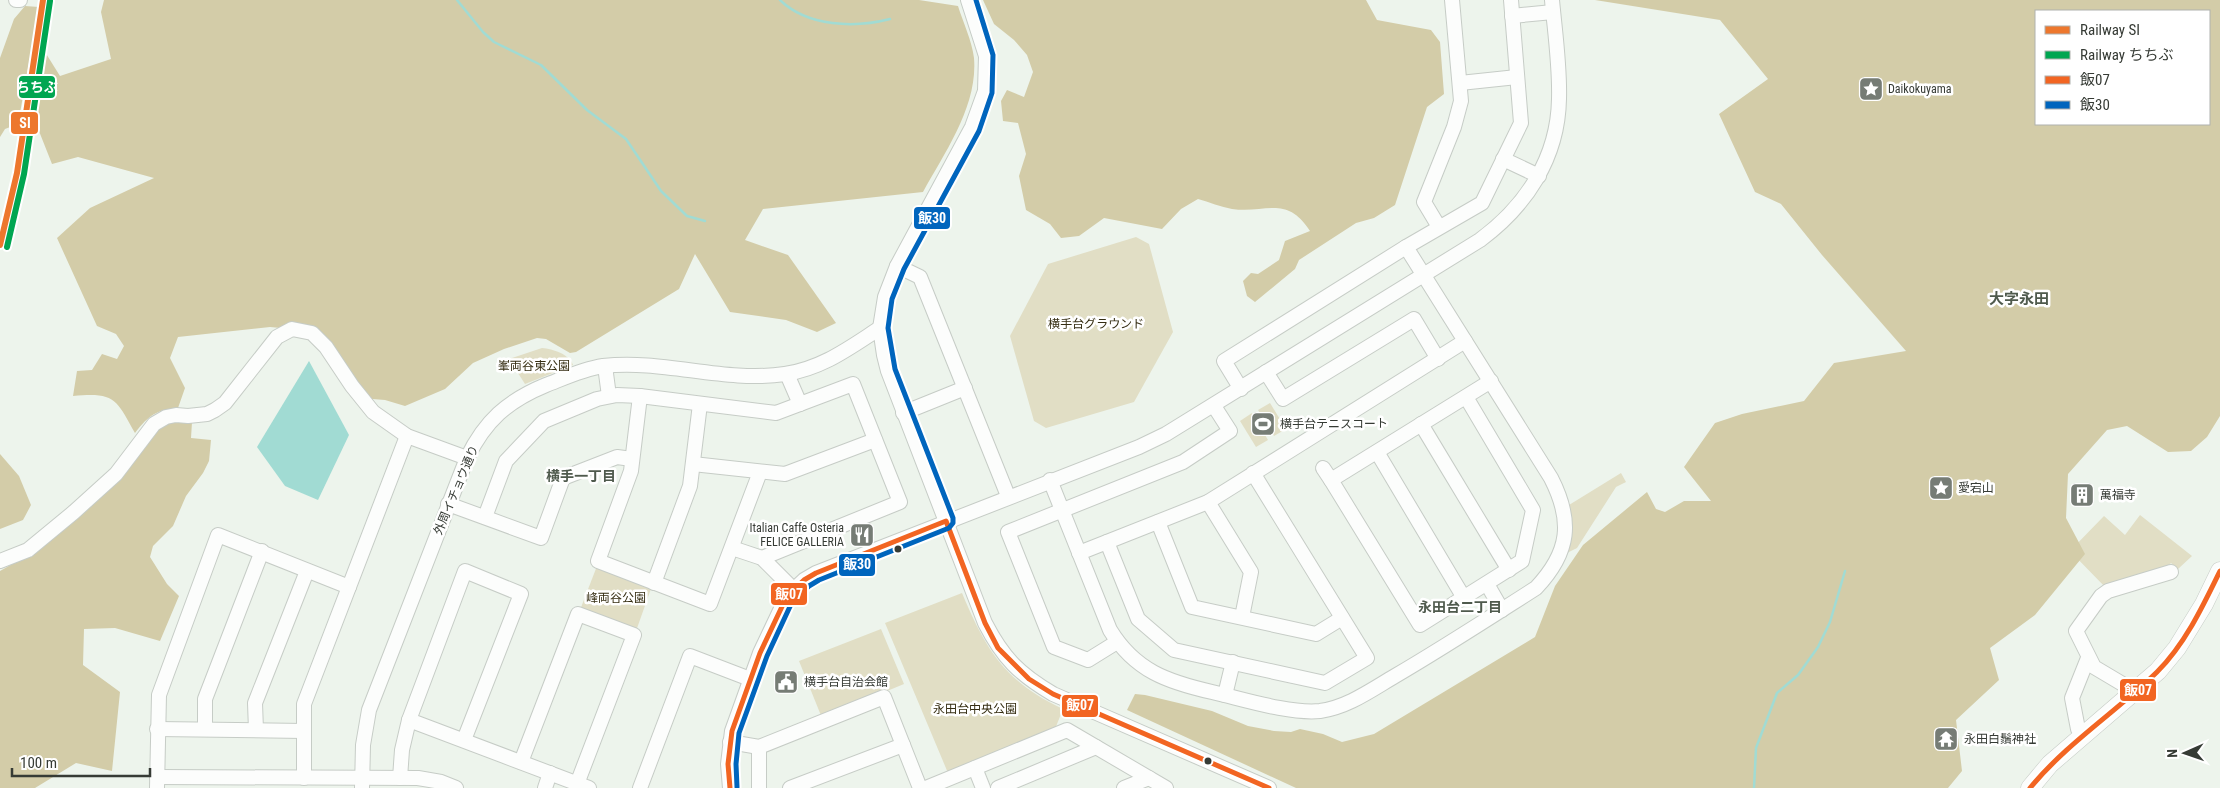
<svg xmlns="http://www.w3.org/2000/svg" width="2220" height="788" font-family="'Roboto Condensed','Noto Sans JP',sans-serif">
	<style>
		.green { fill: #e1dec5 }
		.forest { fill: #d3cca8; fill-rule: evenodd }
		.water { fill: #a1dbd3 }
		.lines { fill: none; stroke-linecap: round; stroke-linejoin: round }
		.stream { stroke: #a1dbd3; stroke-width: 2.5 }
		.minor-casing { stroke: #c6ccc6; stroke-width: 16 }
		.major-casing { stroke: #c6ccc6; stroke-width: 19 }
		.minor { stroke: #fcfdfc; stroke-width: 14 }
		.major { stroke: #fcfdfc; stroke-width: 18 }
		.bus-1-casing { stroke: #fff; stroke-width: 9 }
		.bus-2-casing { stroke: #fff; stroke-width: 9 }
		.bus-1 { stroke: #f26522; stroke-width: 5 }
		.bus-2 { stroke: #0065bd; stroke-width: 5 }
		.rail-1-casing { stroke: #fff; stroke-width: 10 }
		.rail-2-casing { stroke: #fff; stroke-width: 10 }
		.rail-1 { stroke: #ed772d; stroke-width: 6 }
		.rail-2 { stroke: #00a651; stroke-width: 6 }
		.bus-dot { fill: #363b35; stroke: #fff; stroke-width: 2 }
		.labels { text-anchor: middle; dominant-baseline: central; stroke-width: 5; stroke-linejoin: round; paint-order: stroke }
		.poi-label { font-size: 12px; fill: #363b35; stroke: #fff; text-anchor: start }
		.park-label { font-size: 12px; fill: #352d12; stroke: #fff }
		.street-label { font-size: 12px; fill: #363b35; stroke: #fff }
		.neighbourhood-label { font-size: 14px; font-weight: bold; fill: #4f5a4d; stroke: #fff }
		.quarter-label { font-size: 15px; font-weight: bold; fill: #4f5a4d; stroke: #fff }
		.line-badge { stroke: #fff; stroke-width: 2 }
		.badge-label { font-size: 14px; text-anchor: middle; font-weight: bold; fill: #fff }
	</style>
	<rect width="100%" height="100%" fill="#edf4ec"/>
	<g class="green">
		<polygon points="1136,237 1149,244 1173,332 1134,402 1046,428 1034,421 1010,336 1048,264"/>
		<path d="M542 348C553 349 569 354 573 365L525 384 509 359Z"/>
		<polygon points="1270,403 1286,429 1274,436 1258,410"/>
		<polygon points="1252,413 1268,440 1256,447 1240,421"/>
		<polygon points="1621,473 1626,482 1616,487 1577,548 1567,553 1569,505"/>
		<polygon points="2140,515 2192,556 2178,569 2171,563 2163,572 2107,589 2070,551 2104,516 2125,535"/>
		<polygon points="597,566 652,586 636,631 580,610"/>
		<path d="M962 593C986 650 1005 682 1063 709L1055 729 948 773 885 623Z"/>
		<polygon points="881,629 904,684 822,718 799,661"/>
	</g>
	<g class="forest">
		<path d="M104 0H919L958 6C963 22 972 41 974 58 978 106 945 152 923 192L763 209 745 240 788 255 836 323 817 332 786 320 730 312 695 254 679 289 576 352 570 353 546 339 537 338 504 349 473 363 445 389 405 406 385 400 360 398 326 347 292 329 270 327 178 337 170 358 185 388 178 408C156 410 149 415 135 433 116 399 115 392 73 396L77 371 92 370 102 354 117 359 124 346 116 334 97 326 57 238 90 208 154 178 78 157 52 164 35 121 38 87 45 52 60 76 111 59 101 12Z"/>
		<path d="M983 0H1366L1377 20 1431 30 1440 42 1444 94 1427 107 1395 205 1374 218 1356 223 1299 260 1295 269 1255 302 1247 296 1243 281 1251 273 1258 274 1279 260 1285 241 1310 231C1286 194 1266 214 1232 209 1221 207 1209 202 1198 199L1181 209 1162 229 1104 218 1079 236 1061 238 1050 224 1026 210 1019 176 1026 154 1018 123 1003 121 1001 101 1007 90 1024 97 1033 72 1027 55 1014 40 994 24Z"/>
		<path d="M1595 0H2220V416L2207 437 2191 451 2168 452 2127 426 2107 430 2068 474 2066 518 2085 554 2035 615 1990 648 1999 680 1956 720 1962 771 1948 788H1296L1127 710 1135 694 1145 695 1212 711 1248 726 1274 731 1291 732 1300 729 1323 734 1342 742 1374 734 1535 637 1555 586 1583 545 1647 492 1656 509 1665 512 1684 501H1711L1684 467 1715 423 1742 414 1804 401 1834 363 1906 351 1822 255 1781 204 1755 192 1719 114 1768 79 1720 20ZM2036 11H2209V124H2036Z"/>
		<polygon points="25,6 39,7 18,124 5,129 0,137 0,58 14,19"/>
		<polygon points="172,422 192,422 191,438 211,440 209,461 203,473 186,496 173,526 153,546 150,557 167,584 179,596 160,641 115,628 84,629 83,665 120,692 112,771 76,763 35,788 0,788 0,571 30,554 117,478 138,457 157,429"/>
		<polygon points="0,454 19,476 31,505 23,520 0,529"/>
	</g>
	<polygon class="water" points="309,361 349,435 318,500 285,486 257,447"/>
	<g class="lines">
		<g class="stream">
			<polyline points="457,0 483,32 494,42 541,65 587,110 626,139 661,191 687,216 705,221"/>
			<path d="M780 0C808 27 855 28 890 19"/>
			<polyline points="1754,788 1756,748 1777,693 1798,675 1818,647 1830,622 1845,571"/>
		</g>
		<defs>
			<g id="minor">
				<polyline points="16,0 20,0"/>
				<path d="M968 0 986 56 985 91 972 127 897 266 885 297 880 328 884 355 888 371 985 623C1003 658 1019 674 1053 694L1269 788"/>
				<polyline points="1512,16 1553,12"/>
				<polyline points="1460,83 1517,77"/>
				<polyline points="1503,159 1539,176"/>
				<polyline points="1439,227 1424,202 1454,127 1461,101 1452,0"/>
				<polyline points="897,266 920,277 1008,496"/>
				<polyline points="605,366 609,396"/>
				<polyline points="1266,372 1283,399 1414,319 1438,359"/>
				<polyline points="787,374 800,404"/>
				<polyline points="1241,389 1224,361 1406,247 1482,203 1521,123 1511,0"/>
				<polyline points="640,396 631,471 598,561 710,604 760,472"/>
				<polyline points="1466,397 1533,510 1522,561 1420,625 1331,480 1491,381"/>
				<polyline points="903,413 965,388"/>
				<polyline points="1421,424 1509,570"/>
				<polyline points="1377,452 1464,598"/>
				<polyline points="693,464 785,474 875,440"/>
				<polyline points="1323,468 1331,480"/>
				<path d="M1050 480 1110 630C1135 671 1168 682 1212 692 1243 699 1289 714 1320 711 1348 707 1371 690 1395 676 1443 648 1489 618 1536 588 1570 552 1573 521 1551 478L1406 247"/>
				<polyline points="1208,502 1251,572 1242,617"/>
				<polyline points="448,504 541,538 563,478 617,457 632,459"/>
				<polyline points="485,517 506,461 544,421 597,399 617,395 640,396 776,413 853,384 900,502 762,558"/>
				<polyline points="1158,522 1192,607 1316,634 1342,618"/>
				<polyline points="1107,542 1138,619 1174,650 1325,683 1367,658 1253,473"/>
				<polyline points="732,548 762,558 793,589"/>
				<polyline points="1079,553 1208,502 1465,341"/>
				<polyline points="0,561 28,550 74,512 116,474 154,424 166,417 176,415 188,416 207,414 215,410 225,403 277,337 292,329 312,333 326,347 352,386 373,412 407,436 467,458"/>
				<polyline points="654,583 690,486 700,404"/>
				<polyline points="1487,584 1502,610"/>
				<polyline points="1117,642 1088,660 1054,647 1008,532 1183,462 1230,431 1214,406"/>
				<polyline points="2136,692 2094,667 2076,631 2101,596 2108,591 2171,572"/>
				<polyline points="1225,695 1233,662"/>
				<polyline points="409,720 589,788"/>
				<polyline points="157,729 304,731"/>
				<polyline points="205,729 205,699 262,551"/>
				<polyline points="256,730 255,703 307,571"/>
				<polyline points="2083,735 2078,729 2072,698 2088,658"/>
				<polyline points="730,742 759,747 884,697 920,788"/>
				<polyline points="521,762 578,614 634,635 577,784"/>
				<polyline points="975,768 983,788"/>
				<polyline points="157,777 418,778 441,782 456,788"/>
				<polyline points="304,778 304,704 407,436"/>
				<polyline points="400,778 402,750 409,720 465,571 521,594 464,740"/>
				<polyline points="157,788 159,695 218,535 349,587"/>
				<path d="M362 788 363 745 369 710 467 458C485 421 507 401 546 385 564 378 583 369 603 366 664 359 724 383 785 374 823 368 849 348 880 328"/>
				<polyline points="545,788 550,773"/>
				<polyline points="640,788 690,656 750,679"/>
				<path d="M730 788 728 764 732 731 760 653 787 596 804 580 816 573 1139 447 1166 434 1480 240C1526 206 1558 158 1559 99 1560 66 1555 33 1552 0"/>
				<polyline points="759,788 759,747"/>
				<polyline points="790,788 903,745"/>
				<polyline points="926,788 1067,730 1166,788"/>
				<polyline points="998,788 1096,747"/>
				<polyline points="1124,788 1149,778"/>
			</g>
			<polyline id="major" points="2030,788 2050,764 2158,671 2177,648 2204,604 2220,571"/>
		</defs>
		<use href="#minor" class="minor-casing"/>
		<use href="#major" class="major-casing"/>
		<use href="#minor" class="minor"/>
		<use href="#major" class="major"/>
		<defs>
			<g id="bus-1">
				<polyline points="730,788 728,764 732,731 760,653 787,596 804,580 816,573 946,521 985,623 998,648 1029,679 1053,694 1269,788"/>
				<path d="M2030 788C2067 743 2116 712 2157 672 2185 644 2203 606 2220 571"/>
			</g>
			<polyline id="bus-2" points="737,787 736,764 739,733 767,656 793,600 809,586 819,580 949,528 953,523 953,518 895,369 888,328 892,299 904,269 979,131 992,93 993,55 976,0"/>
		</defs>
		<use href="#bus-1" class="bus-1-casing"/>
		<use href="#bus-2" class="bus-2-casing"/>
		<use href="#bus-1" class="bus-1"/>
		<use href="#bus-2" class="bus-2"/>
		<defs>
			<polyline id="rail-1" points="0,245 17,173 43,0"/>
			<polyline id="rail-2" points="7,247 24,174 50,1"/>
		</defs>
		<use href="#rail-1" class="rail-1-casing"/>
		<use href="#rail-2" class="rail-2-casing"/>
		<use href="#rail-1" class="rail-1"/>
		<use href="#rail-2" class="rail-2"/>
	</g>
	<defs>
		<symbol id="sight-square" viewBox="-11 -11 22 22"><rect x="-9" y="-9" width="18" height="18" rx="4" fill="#767c75" stroke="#fff"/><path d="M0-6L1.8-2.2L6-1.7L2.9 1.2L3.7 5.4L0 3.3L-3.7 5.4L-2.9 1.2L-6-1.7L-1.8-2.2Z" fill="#fff"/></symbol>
		<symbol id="stadium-square" viewBox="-11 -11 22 22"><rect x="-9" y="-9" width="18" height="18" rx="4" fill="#767c75" stroke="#fff"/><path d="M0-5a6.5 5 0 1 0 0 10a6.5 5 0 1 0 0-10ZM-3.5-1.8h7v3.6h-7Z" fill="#fff"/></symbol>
		<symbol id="building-square" viewBox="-11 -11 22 22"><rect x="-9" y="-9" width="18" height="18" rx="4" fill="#767c75" stroke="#fff"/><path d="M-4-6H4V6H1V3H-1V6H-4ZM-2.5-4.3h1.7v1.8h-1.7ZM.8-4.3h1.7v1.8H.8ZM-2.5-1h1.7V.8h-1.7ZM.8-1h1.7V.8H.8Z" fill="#fff"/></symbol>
		<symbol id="restaurant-square" viewBox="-11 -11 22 22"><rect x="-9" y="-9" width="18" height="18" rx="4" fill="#767c75" stroke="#fff"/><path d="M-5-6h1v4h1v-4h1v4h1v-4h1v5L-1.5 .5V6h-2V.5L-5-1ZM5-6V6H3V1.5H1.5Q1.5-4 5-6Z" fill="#fff"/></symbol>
		<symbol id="civic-square" viewBox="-11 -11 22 22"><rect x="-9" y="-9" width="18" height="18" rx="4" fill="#767c75" stroke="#fff"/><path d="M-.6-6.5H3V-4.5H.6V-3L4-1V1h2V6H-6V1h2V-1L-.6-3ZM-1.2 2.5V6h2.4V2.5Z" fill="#fff"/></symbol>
		<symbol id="temple-square" viewBox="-11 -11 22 22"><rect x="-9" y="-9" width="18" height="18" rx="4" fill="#767c75" stroke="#fff"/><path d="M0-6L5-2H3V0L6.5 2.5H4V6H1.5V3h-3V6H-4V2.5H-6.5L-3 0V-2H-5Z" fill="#fff"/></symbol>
	</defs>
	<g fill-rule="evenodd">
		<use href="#sight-square" x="1857" y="75" width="28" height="28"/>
		<use href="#stadium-square" x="1249" y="410" width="28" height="28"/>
		<use href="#sight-square" x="1927" y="474" width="28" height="28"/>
		<use href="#building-square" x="2068" y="481" width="28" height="28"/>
		<use href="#restaurant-square" x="848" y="521" width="28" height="28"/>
		<use href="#civic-square" x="772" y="668" width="28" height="28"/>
		<use href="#temple-square" x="1932" y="725" width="28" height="28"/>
	</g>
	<g class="bus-dot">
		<circle cx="898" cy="549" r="4.5"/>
		<circle cx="1208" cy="761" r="4.5"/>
	</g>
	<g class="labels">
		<g class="poi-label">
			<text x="1888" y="89">Daikokuyama</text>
			<text x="1280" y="424">横手台テニスコート</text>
			<text x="1958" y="488">愛宕山</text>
			<text x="2100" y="495">萬福寺</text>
			<text x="844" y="528" text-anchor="end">Italian Caffe Osteria<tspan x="844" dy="14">FELICE GALLERIA</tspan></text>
			<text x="804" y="682">横手台自治会館</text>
			<text x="1964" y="739">永田白鬚神社</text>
		</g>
		<g class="park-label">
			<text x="1096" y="324">横手台グラウンド</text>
			<text x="534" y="366">峯両谷東公園</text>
			<text x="616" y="598">峰両谷公園</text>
			<text x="975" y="709">永田台中央公園</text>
		</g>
		<g class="street-label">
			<text transform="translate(456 490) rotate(-67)">外周イチョウ通り</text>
		</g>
		<g class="neighbourhood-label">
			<text x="581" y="476">横手一丁目</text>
			<text x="1460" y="607">永田台二丁目</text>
		</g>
		<g class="quarter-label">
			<text x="2019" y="299">大字永田</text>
		</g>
	</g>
	<g class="line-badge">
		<rect x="18" y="75" width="38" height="24" rx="5" fill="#00a651"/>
		<rect x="10" y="111" width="29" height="24" rx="5" fill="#ed772d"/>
		<rect x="913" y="206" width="38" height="24" rx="5" fill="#0065bd"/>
		<rect x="838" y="553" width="38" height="24" rx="5" fill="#0065bd"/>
		<rect x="770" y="582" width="38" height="24" rx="5" fill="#f26522"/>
		<rect x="2119" y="678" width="38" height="24" rx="5" fill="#f26522"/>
		<rect x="1061" y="694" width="38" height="24" rx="5" fill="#f26522"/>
	</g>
	<g class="badge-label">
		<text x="37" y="92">ちちぶ</text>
		<text x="25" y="128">SI</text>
		<text x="932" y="223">飯30</text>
		<text x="857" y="569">飯30</text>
		<text x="789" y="599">飯07</text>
		<text x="2138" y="695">飯07</text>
		<text x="1080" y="710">飯07</text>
	</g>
	<rect x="2035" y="10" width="175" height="115" fill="#ffffff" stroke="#afb1ae"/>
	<rect x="2045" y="26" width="25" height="8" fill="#ed772d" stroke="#afb1ae"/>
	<text x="2080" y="35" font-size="15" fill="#363b35">Railway SI</text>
	<rect x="2045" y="51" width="25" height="8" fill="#00a651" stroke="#afb1ae"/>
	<text x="2080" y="60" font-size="15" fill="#363b35">Railway ちちぶ</text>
	<rect x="2045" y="76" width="25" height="8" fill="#f26522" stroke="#afb1ae"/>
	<text x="2080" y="85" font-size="15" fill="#363b35">飯07</text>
	<rect x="2045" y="101" width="25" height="8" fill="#0065bd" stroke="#afb1ae"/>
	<text x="2080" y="110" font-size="15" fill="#363b35">飯30</text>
	<g transform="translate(2185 753) rotate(268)" stroke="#ffffff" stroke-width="4" paint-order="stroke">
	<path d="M0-4L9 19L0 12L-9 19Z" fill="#363b35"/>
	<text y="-8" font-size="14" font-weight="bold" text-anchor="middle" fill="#363b35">N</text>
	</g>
	<path d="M12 768v8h138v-8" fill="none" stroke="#363b35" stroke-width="2.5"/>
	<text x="20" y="768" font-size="15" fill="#363b35" stroke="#ffffff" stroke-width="4" paint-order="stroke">100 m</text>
</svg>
